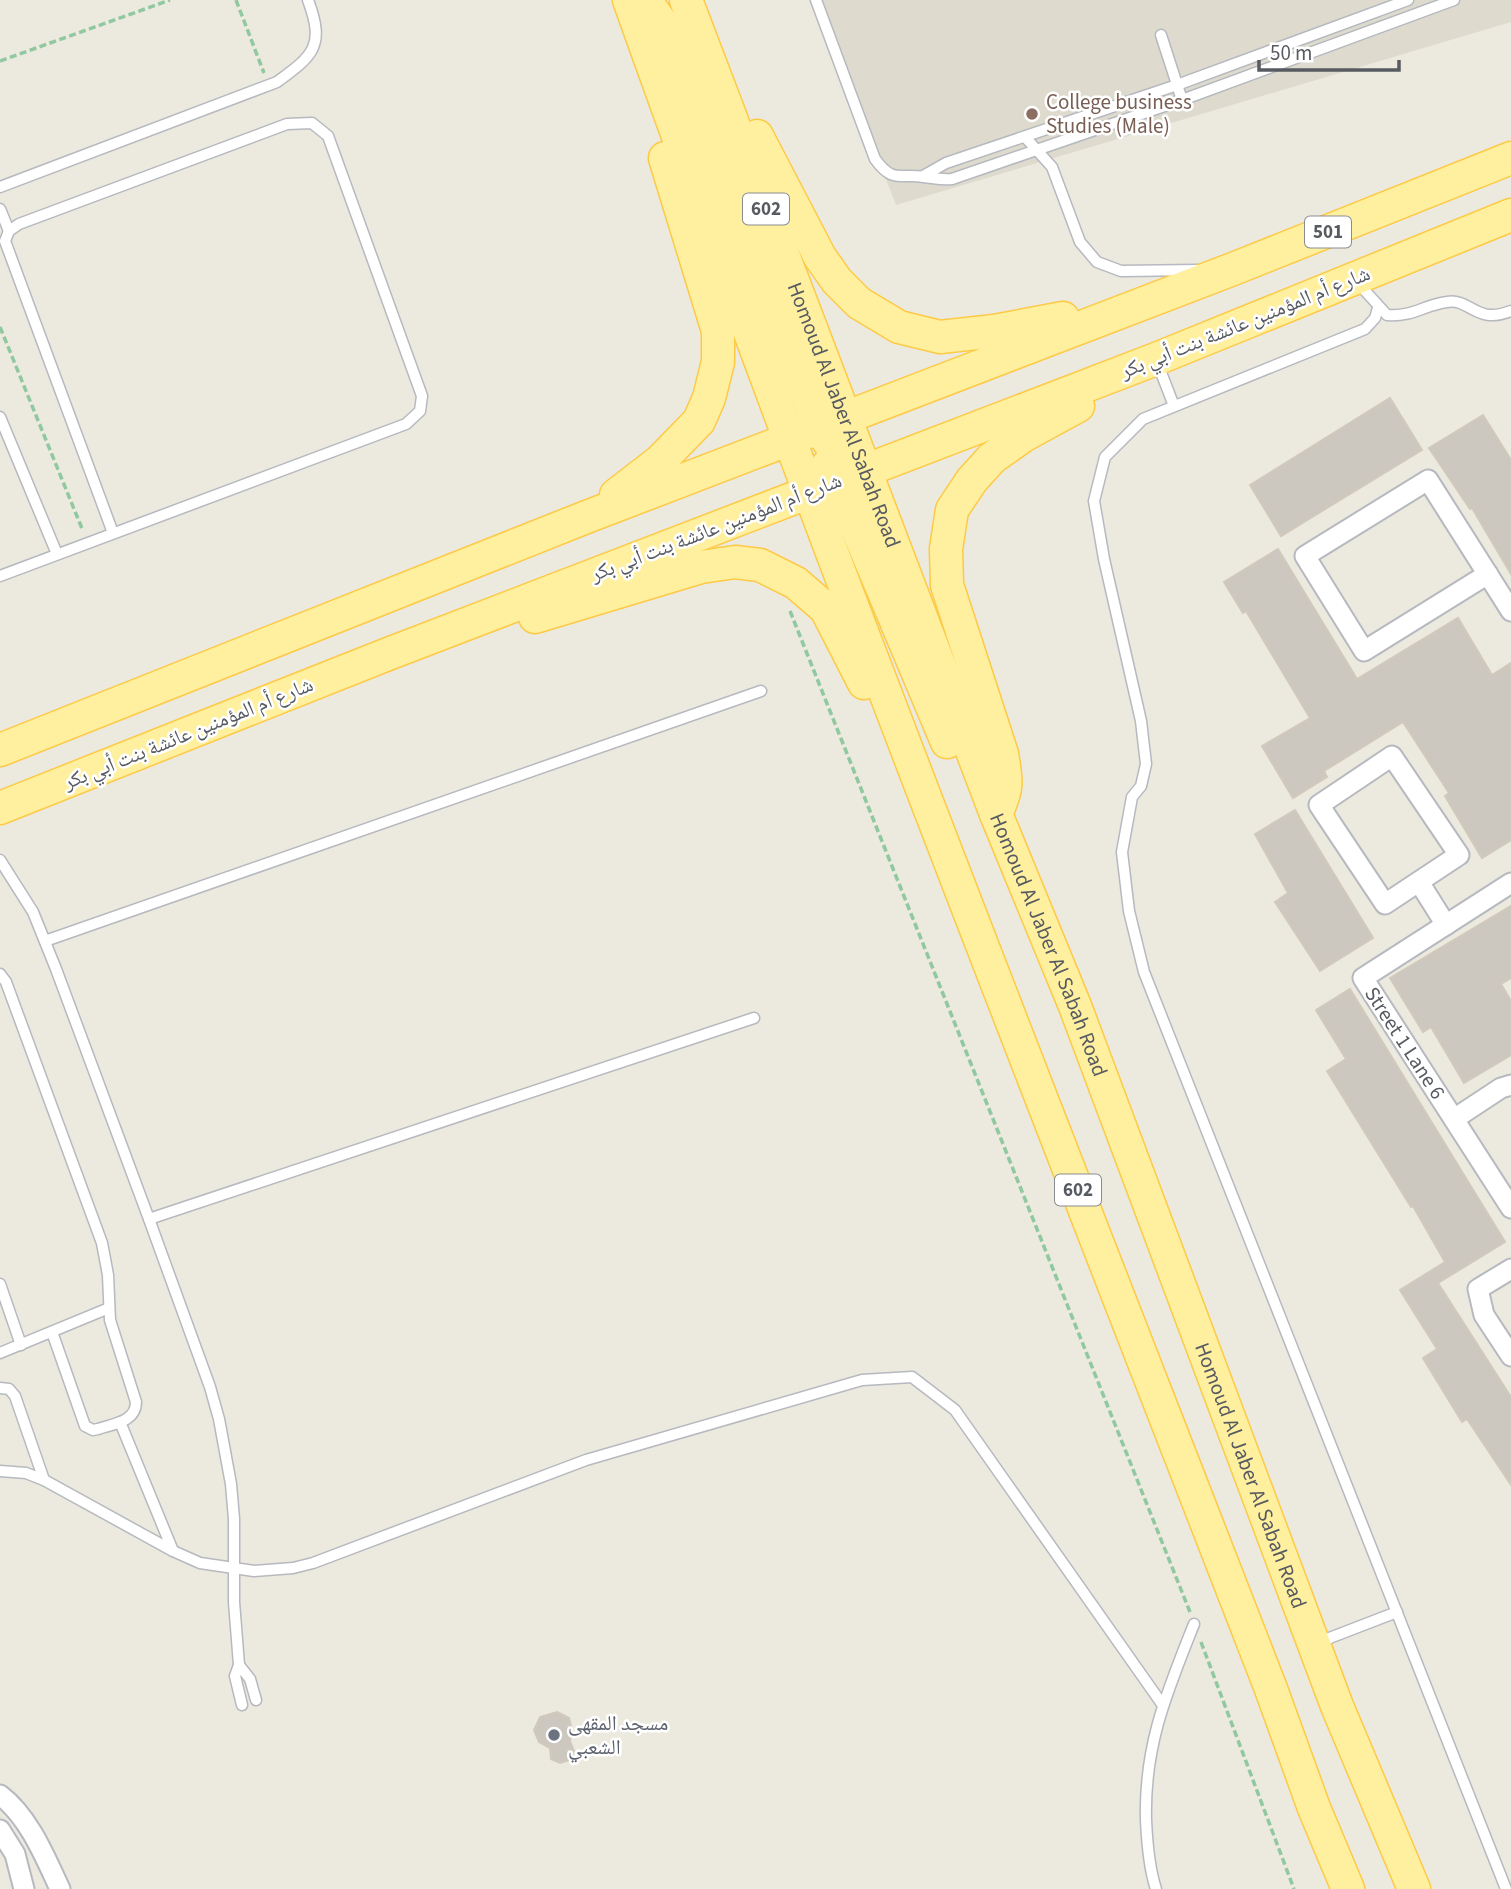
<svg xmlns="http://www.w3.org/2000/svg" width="1511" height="1889" font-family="'Source Sans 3','Noto Naskh Arabic',sans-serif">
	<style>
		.education { fill: #dedbce }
		.building { fill: #ccc7bf; stroke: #d1cabc; stroke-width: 2 }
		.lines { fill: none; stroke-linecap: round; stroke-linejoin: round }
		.lane-casing { stroke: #b6b9bf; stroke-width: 13 }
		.street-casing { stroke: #b6b9bf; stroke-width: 23 }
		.primary-casing { stroke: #fdca46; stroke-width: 35 }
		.path { stroke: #90c8a0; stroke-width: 3.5; stroke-dasharray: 7 3.5; stroke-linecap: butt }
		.lane { stroke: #fff; stroke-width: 10 }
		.street { stroke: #fff; stroke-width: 19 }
		.primary { stroke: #fff0a0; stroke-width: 32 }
		.education-dot { fill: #8d6e63; stroke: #fff; stroke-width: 2.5 }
		.worship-dot { fill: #6b7280; stroke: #fff; stroke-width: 2.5 }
		.labels { text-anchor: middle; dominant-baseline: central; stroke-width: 5; stroke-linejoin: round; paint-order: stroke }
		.shield { fill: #fff; stroke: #898c90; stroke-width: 2 }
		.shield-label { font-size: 19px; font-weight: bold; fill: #575b61 }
		.education-label { font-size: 21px; fill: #785e54; stroke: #fff; text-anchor: start }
		.street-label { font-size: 21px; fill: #575b61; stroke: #fff }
		.worship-label { font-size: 21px; fill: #5b616d; stroke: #fff; text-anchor: start }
	</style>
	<rect width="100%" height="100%" fill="#ece9de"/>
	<polygon class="education" points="816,0 1511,0 1511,22 896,205"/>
	<g class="building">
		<polygon points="1390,398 1422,450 1281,536 1250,485"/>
		<polygon points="1483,415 1511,460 1511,574 1472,508 1470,509 1429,448"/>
		<polygon points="1278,549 1357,679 1458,618 1492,675 1511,663 1511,840 1482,858 1445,796 1449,793 1403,722 1324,771 1327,777 1293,798 1262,746 1310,718 1246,611 1243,613 1224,582"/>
		<polygon points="1295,810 1373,938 1320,971 1275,902 1288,893 1255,834"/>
		<polygon points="1511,906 1511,978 1501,984 1511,1001 1511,1055 1464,1083 1431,1027 1423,1032 1390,978"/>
		<polygon points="1350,989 1505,1242 1438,1283 1511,1397 1511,1485 1467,1419 1462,1422 1423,1358 1437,1349 1400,1290 1445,1262 1413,1206 1411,1207 1327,1071 1346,1059 1316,1010"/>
		<polygon points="557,1712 569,1718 572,1730 570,1741 574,1751 570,1760 560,1763 551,1759 550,1748 539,1742 534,1730 540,1717"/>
	</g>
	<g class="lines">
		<defs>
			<g id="lane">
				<path d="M816 0 875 159C893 184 900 173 924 177 934 178 941 180 952 179L1182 100 1454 0"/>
				<polyline points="1161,35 1182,100"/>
				<polyline points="1025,137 1052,167 1080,242 1097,262 1121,271 1198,270"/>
				<polyline points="923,176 946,163 1177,85 1408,0"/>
				<path d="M0 187 277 82C314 55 325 46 308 0"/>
				<polyline points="0,209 9,231"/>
				<path d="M1357 282 1387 315C1414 317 1423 305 1447 302 1471 298 1475 325 1511 311"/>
				<polyline points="1378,308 1375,318 1365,329 1143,419 1105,457 1094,501 1104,559 1141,721 1146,764 1141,786 1132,797 1122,852 1129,911 1144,972 1506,1889"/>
				<polyline points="1157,362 1174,406"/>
				<polyline points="0,417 57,554"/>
				<polyline points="0,576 406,424 420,411 422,396 328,136 312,123 287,124 19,224 9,231 5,241 113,533"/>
				<polyline points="0,860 33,912 56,969 149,1219 210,1387 219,1419 231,1484 234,1519 234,1602 239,1665 235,1676 242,1705"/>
				<polyline points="45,941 761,691"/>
				<path d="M0 974 6 982 102 1243 108 1275 110 1320 136 1402C136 1422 113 1424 98 1429L93 1430 85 1426 52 1332"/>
				<polyline points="149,1219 754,1018"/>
				<polyline points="0,1284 21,1345"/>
				<polyline points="0,1353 109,1308"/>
				<polyline points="0,1388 9,1389 15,1396 44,1480"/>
				<polyline points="120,1422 173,1551"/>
				<polyline points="0,1471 26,1473 44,1480 173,1551 200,1563 254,1571 293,1568 313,1563 586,1460 862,1380 912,1377 955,1410 1162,1704"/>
				<polyline points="1319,1642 1397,1612"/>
				<polyline points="239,1665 250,1679 256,1700"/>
				<path d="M1156 1889C1149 1868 1147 1842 1146 1820 1144 1745 1167 1692 1194 1624"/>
			</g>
			<g id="street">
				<polyline points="1488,574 1364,651 1305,556 1428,480 1511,611"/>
				<polygon points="1392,756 1459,855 1385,904 1319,805"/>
				<polyline points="1419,882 1446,925"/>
				<polyline points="1511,883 1363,978 1511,1208"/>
				<polyline points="1454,1119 1501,1088 1511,1085"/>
				<polyline points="1511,1269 1478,1289 1484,1315 1511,1356"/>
				<path d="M0 1795C29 1817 45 1857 60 1889"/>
				<polyline points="0,1830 15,1854 24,1889"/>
			</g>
			<g id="primary">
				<path d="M629 0C831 567 1053 1127 1271 1689L1314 1808 1348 1889"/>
				<path d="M645 0 668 32 685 71 819 427C833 451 842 458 867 469"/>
				<path id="s1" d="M686 0 996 814 1075 1006 1337 1706 1414 1889"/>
				<polyline points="757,136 820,257 837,281 859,303 899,327 940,337 994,331 1063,318"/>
				<polyline points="828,465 837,481 947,742"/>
				<polyline points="616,495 660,461 699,421 709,398 718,362 718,331 665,158"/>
				<polyline points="535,617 701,567 735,562 760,565 796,583 826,609 864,683"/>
				<polyline points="0,750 589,516 1233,269 1511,158"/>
				<polyline points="0,808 388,654 1156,359 1511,215"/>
				<path d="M996 814C1008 788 1007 782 1002 754L947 585 946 549 952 510 972 480 992 458 1023 436 1078 406"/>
			</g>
		</defs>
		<use href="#lane" class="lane-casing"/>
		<use href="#street" class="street-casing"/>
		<use href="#primary" class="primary-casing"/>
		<g class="path">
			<polyline points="236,0 264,73"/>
			<polyline points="0,61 170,0"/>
			<polyline points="0,327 83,531"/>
			<polyline points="790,611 1190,1612"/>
			<polyline points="1201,1642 1294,1889"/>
		</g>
		<use href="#lane" class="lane"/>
		<use href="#street" class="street"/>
		<use href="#primary" class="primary"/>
	</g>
	<circle class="education-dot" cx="1032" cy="114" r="7"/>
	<circle class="worship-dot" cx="554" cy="1735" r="7"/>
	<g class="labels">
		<g class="shield">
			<rect x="743" y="193.5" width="46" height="31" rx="5"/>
			<rect x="1305" y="216.5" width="46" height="31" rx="5"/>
			<rect x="1055" y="1174.5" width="46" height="31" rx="5"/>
		</g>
		<g class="shield-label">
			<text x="766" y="209">602</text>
			<text x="1328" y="232">501</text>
			<text x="1078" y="1190">602</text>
		</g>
		<g class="education-label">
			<text x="1046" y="102">College business<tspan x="1046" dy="24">Studies (Male)</tspan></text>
		</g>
		<g class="street-label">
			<text transform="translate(1245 322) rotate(-22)">شارع أم المؤمنين عائشة بنت أبي بكر</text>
			<text stroke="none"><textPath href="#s1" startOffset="444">Homoud Al Jaber Al Sabah Road</textPath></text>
			<text transform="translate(716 527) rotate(-21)">شارع أم المؤمنين عائشة بنت أبي بكر</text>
			<text transform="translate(188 733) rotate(-22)">شارع أم المؤمنين عائشة بنت أبي بكر</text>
			<text stroke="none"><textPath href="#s1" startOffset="1012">Homoud Al Jaber Al Sabah Road</textPath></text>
			<text transform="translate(1405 1043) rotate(57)">Street 1 Lane 6</text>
			<text stroke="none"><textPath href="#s1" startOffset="1580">Homoud Al Jaber Al Sabah Road</textPath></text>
		</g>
		<g class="worship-label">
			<text x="568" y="1723">مسجد المقهى<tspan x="568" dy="24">الشعبي</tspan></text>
		</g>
	</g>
	<path d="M1259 60v10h140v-10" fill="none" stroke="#575b61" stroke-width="3.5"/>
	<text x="1270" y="60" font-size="21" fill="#575b61" stroke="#ffffff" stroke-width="5" paint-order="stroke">50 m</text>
</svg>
